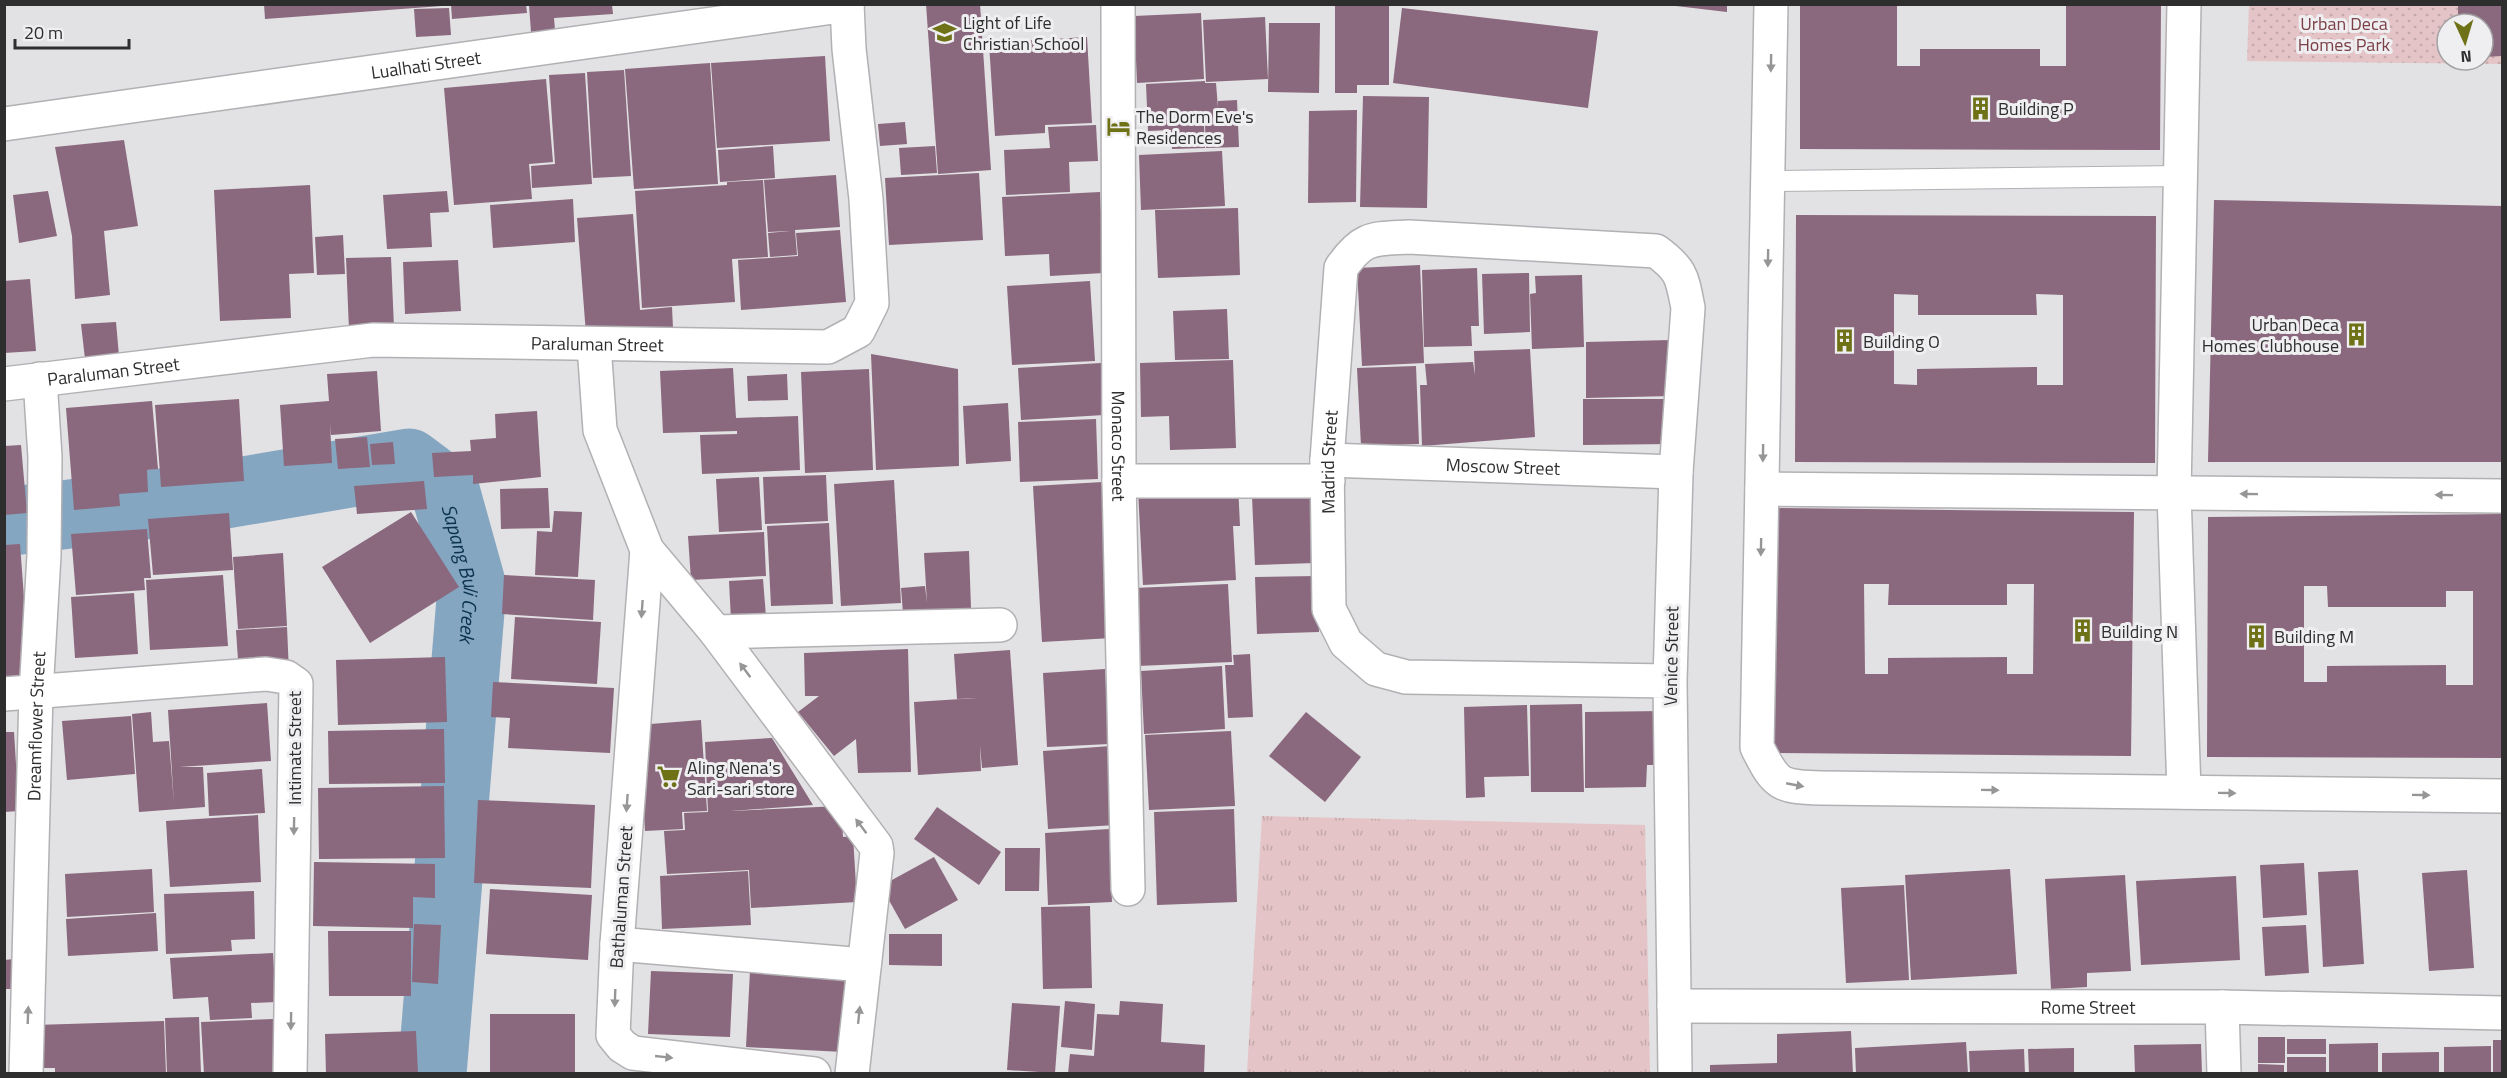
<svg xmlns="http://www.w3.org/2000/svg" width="2507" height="1078" font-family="'Titillium Web',sans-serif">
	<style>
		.grass { fill: url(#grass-tufts) }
		.park { fill: url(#park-dots); fill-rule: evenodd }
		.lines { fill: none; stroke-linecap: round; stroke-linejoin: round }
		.river { stroke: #85a6c1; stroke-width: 69 }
		.building { fill: #8a687d; fill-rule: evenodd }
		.service-casing { stroke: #b2b0b3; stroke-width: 22 }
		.minor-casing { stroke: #b2b0b3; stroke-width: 36 }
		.service { stroke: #fff; stroke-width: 20 }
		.minor { stroke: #fff; stroke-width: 33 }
		.oneway { fill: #969697 }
		.labels { text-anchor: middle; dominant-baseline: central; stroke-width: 6; stroke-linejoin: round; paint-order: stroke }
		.poi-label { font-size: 18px; fill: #2e2e2f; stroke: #efeef1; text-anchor: start }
		.park-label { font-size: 18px; fill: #7c4047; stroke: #efeef1 }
		.street-label { font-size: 18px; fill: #2e2e2f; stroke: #efeef1 }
		.water-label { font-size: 20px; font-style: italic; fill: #0a334f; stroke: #efeef1 }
	</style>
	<defs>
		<pattern id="grass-tufts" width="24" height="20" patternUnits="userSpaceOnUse" patternTransform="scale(1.5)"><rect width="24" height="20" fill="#e4c4c6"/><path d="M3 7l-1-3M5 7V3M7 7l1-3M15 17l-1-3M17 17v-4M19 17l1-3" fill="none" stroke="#c4a9aa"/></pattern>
		<pattern id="park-dots" width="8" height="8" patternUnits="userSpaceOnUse" patternTransform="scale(1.5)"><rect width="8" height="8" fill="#e4c4c6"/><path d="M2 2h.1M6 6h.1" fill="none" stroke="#c4a9aa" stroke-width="1.8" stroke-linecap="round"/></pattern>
	</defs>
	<rect width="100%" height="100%" fill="#e2e1e4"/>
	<polygon class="grass" points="1262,816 1645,825 1650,1073 1247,1073"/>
	<path class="park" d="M2249 5H2502V64L2247 61ZM2447 24H2483V60H2447Z"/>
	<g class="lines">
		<path class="river" id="s1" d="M4 522 202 498 409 463 445 490 472 587 432 1074"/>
	</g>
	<g class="building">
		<polygon points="264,4 442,4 442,6 265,19"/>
		<polygon points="451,4 526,4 527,13 452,19"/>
		<polygon points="926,4 980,4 991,170 938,174"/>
		<polygon points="1335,4 1389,4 1389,85 1357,85 1357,93 1335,93"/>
		<polygon points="1659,4 1727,4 1727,12"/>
		<polygon points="1800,4 1897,4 1897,66 1920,66 1920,49 2040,49 2040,66 2066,66 2066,4 2161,4 2160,150 1800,149"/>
		<polygon points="2458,4 2502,4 2502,56 2483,57 2483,24 2458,24"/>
		<polygon points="529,5 612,5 613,14 554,18 555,30 531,32"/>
		<polygon points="449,8 451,35 416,37 414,9"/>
		<polygon points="1402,8 1598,31 1588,108 1393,83"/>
		<polygon points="1201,13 1204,79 1137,83 1134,16"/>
		<polygon points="1265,17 1268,79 1206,82 1203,20"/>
		<polygon points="1269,23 1320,23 1319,93 1268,92"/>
		<polygon points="1087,37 1092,123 1045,125 1045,133 995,136 989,43"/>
		<polygon points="825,56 830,141 717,148 711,63"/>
		<polygon points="710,63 718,184 634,189 625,69"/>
		<polygon points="624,70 631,176 593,178 587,72"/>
		<polygon points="585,73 592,184 532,188 531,166 555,164 549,75"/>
		<polygon points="546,79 553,162 529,164 532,199 454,205 444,88"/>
		<polygon points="1205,81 1205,83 1216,83 1218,108 1218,101 1237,100 1239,147 1206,148 1205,125 1219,123 1204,124 1205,148 1172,149 1171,130 1148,131 1146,84"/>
		<polygon points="1363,96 1429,97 1427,208 1360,207"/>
		<polygon points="1357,110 1356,202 1308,203 1309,111"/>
		<polygon points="905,122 907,144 880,146 878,124"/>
		<polygon points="1096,125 1098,161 1069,162 1070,192 1006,195 1004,150 1050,148 1048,127"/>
		<polygon points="124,140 138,226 104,231 110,295 75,299 72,236 55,147"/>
		<polygon points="773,146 775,178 720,182 718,150"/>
		<polygon points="935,146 937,173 901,175 899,148"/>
		<polygon points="1222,151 1225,206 1141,210 1139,155"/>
		<polygon points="979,173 983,240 889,245 885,178"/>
		<polygon points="836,175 840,227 795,230 797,255 770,257 768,233 790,231 768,232 764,180"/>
		<polygon points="763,180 768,257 732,259 735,302 642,308 635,191 727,185 727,182"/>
		<polygon points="310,185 314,273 289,274 291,318 220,321 214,190"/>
		<polygon points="48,191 57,236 19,243 13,195"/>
		<polygon points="447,191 449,212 430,213 432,247 387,249 383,195"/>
		<polygon points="1100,192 1104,273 1050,276 1049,254 1005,256 1002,197"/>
		<polygon points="573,199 575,242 493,248 490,205"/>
		<polygon points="2214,200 2502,206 2502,462 2208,462"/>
		<polygon points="1238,208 1240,275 1158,278 1155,210"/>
		<polygon points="633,214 640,310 672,307 673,328 586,334 577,218"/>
		<path d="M1796 215 2156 216 2155 463 1795 462ZM1894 294 1918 295V315H2037L2036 294 2063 295V385H2037V367L1917 369V385L1894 384Z"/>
		<polygon points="840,230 846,302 741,310 738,260 798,256 796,233"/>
		<polygon points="343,235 345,274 317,275 315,237"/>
		<polygon points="391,257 394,328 349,330 346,258"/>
		<polygon points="458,260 461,311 405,314 403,262"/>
		<polygon points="1420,265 1424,363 1362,366 1357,268"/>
		<polygon points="1477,268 1479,326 1471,326 1472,346 1424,347 1422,270"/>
		<polygon points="1529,273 1530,332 1484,334 1482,274"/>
		<polygon points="1582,275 1584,347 1532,349 1530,294 1536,293 1535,276"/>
		<polygon points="30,279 36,351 4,353 4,281"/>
		<polygon points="1090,281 1095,361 1012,365 1007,286"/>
		<polygon points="1227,309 1229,359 1175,360 1173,311"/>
		<polygon points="116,322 119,356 85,359 81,324"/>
		<polygon points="1671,340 1672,396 1586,398 1586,342"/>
		<polygon points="1530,349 1535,437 1422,446 1420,385 1427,385 1425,364 1473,362 1475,375 1474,351"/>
		<polygon points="871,354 958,369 959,466 876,470"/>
		<polygon points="1233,360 1236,448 1170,450 1169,416 1141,417 1140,363"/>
		<polygon points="1101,363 1104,415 1021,420 1018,368"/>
		<polygon points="1416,366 1419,444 1361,446 1357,368"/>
		<polygon points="733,368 736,418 798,416 800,470 702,474 700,435 737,434 737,431 663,433 660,371"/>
		<polygon points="869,369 873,470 805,473 801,372"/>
		<polygon points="377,371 381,431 331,435 330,423 332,463 284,466 280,405 329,401 327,374"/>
		<polygon points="787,374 788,400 748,401 747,376"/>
		<polygon points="239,399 244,481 161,487 155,405"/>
		<polygon points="1583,399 1669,399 1671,444 1583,445"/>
		<polygon points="152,401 158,469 147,470 148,492 119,494 120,506 74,510 66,408"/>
		<polygon points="1008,403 1011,461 966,464 963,406"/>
		<polygon points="537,411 541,477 473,484 473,475 434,477 432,453 471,451 470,440 496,438 495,414"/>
		<polygon points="1096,419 1098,479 1020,482 1018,422"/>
		<polygon points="367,437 370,467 338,469 335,439"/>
		<polygon points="393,442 395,464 372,465 370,444"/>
		<polygon points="21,445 27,513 4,515 4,446"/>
		<polygon points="826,475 828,521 765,524 763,477"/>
		<polygon points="759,477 762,530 719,532 716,479"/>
		<polygon points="894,480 901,603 841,606 834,484"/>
		<polygon points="424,481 427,509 357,514 354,486"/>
		<polygon points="1103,482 1112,638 1042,642 1033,486"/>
		<polygon points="1238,485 1240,526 1233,526 1236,580 1143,585 1138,490"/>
		<polygon points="548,488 550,528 501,529 500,489"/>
		<polygon points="1311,493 1314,563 1255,565 1252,496"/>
		<path d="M1771 508 2134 512 2131 756 1769 753ZM1864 584H1889L1888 605H2007V584H2034L2033 674H2007V657L1888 658V674H1865Z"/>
		<polygon points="554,511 582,512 578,577 535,575 537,531 552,532"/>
		<polygon points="411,512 459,587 370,643 322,567"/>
		<polygon points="229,513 233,570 153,575 148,519"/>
		<path d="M2502 514V758L2207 757 2208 517ZM2304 586H2327L2328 607H2446V591H2473V685H2446V665L2327 666V682H2304Z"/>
		<polygon points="829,523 833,604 771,606 767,526"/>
		<polygon points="147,529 151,578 144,578 145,590 76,595 71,534"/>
		<polygon points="764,532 766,576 691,580 688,536"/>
		<polygon points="20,544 30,678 4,680 4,545"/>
		<polygon points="969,551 971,608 903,613 901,588 925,586 927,603 924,553"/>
		<polygon points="283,553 287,626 238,629 233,557"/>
		<polygon points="223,575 228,646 150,650 146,580"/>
		<polygon points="504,575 595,580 593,620 502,614"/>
		<polygon points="1317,576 1319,632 1257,634 1255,577"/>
		<polygon points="763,579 766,617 731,620 729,581"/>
		<polygon points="1228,584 1232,662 1137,666 1134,588"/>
		<polygon points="134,593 138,654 75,658 71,597"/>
		<polygon points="515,617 601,622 597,684 511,679"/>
		<polygon points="287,627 289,672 239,675 236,630"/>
		<polygon points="908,649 911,772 858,773 856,739 834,756 798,712 819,696 805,696 804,653"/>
		<polygon points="1010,650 1018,765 982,768 980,745 981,771 918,775 914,702 977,698 957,699 954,654"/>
		<polygon points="1250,654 1253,717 1228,718 1225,665 1234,665 1233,655"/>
		<polygon points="445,657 447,722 338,725 336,660"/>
		<polygon points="1222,666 1225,729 1144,734 1141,671"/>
		<polygon points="1105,669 1109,744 1047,747 1043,673"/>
		<polygon points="493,682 614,688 610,753 508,748 510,718 491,717"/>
		<polygon points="267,703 271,761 179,767 203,767 205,807 139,812 132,714 151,712 153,742 169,741 174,804 168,710"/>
		<polygon points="1582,704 1584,792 1531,792 1530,705"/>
		<polygon points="1527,705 1529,776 1484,777 1485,797 1466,798 1464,707"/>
		<polygon points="1663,711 1664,765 1647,765 1646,787 1585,788 1585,712"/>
		<polygon points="1306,712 1361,757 1325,802 1269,756"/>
		<polygon points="131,716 135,774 67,780 62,721"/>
		<polygon points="701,720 707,811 682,812 683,829 645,831 638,725"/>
		<polygon points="444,729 445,783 329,784 328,731"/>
		<polygon points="1231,731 1235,806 1149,810 1145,735"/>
		<polygon points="4,732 14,732 19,811 4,812"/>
		<polygon points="772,738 813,805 731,811 841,806 843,837 853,836 857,902 751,908 749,870 667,874 664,831 685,830 684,813 708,812 705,742"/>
		<polygon points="1111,746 1116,825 1048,829 1043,751"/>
		<polygon points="262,769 265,813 209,816 207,773"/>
		<polygon points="444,786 445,858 319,859 318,788"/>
		<polygon points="478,800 595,805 591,888 474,883"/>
		<polygon points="937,807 1001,852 979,885 914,839"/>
		<polygon points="1234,809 1237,902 1157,905 1154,812"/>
		<polygon points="258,815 261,882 170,887 166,821"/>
		<polygon points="1109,829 1112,902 1048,905 1045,833"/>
		<polygon points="1005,848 1040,848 1039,891 1005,891"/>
		<polygon points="934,857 958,900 905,929 881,886"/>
		<polygon points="314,862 435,864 435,898 413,897 413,928 313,926"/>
		<polygon points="2304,863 2307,915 2263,918 2260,865"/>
		<polygon points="152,869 154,912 67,917 65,874"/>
		<polygon points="2010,869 2017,974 1911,980 1905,875"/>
		<polygon points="2358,870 2364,964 2323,967 2318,872"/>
		<polygon points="2467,870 2474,968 2429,971 2422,873"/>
		<polygon points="748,871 751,925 662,929 660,876"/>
		<polygon points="2125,875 2131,971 2087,973 2087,987 2051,989 2045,879"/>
		<polygon points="2236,876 2240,960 2141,965 2136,881"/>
		<polygon points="1904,885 1909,980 1846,983 1841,888"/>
		<polygon points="490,889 592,895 588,960 486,954"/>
		<polygon points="254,891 255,939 231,940 232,951 166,954 164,894"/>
		<polygon points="1090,906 1092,988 1043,989 1041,907"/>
		<polygon points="156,913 158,951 68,956 66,919"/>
		<polygon points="414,924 441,925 438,984 412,982"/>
		<polygon points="2306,925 2309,973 2265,976 2262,927"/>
		<polygon points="328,931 411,931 411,996 329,996"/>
		<polygon points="889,934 942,934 942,966 889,965"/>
		<polygon points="273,953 276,1002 251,1003 252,1018 210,1020 208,997 173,999 170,958"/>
		<polygon points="14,959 14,989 4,989 4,960"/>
		<polygon points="651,971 733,974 730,1037 648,1034"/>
		<polygon points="750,971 846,975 843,1052 746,1047"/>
		<polygon points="1065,1001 1095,1004 1092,1050 1061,1047"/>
		<polygon points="1120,1001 1163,1004 1161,1042 1205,1045 1204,1074 1068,1074 1070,1054 1094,1056 1097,1014 1119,1015"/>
		<polygon points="1012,1003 1060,1006 1055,1073 1007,1070"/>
		<rect x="490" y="1014" width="85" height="60"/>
		<polygon points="199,1017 201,1074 167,1074 165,1018"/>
		<polygon points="273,1019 277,1074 204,1074 201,1022"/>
		<polygon points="164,1021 166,1074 55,1074 55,1068 37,1068 35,1025"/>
		<polygon points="416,1031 418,1074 326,1074 325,1034"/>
		<polygon points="1851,1031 1853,1074 1710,1074 1710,1065 1777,1063 1777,1034"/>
		<rect x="2258" y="1037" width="27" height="26"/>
		<rect x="2287" y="1039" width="39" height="15"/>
		<rect x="2493" y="1040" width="9" height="34"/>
		<polygon points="1966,1042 1968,1074 1856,1074 1855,1048"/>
		<polygon points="2378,1043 2378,1074 2329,1074 2329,1044"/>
		<polygon points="2201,1044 2202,1074 2135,1074 2134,1045"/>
		<polygon points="2491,1046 2491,1074 2444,1074 2444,1047"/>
		<polygon points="2074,1048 2074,1074 2029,1074 2028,1049"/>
		<polygon points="2024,1049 2025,1074 1970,1074 1969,1051"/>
		<polygon points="2439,1052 2439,1074 2382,1074 2382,1053"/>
		<rect x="2287" y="1057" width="39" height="17"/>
		<polygon points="2258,1064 2284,1065 2284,1074 2258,1074"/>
	</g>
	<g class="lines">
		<defs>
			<polyline id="service" points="1770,181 2181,176"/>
			<g id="minor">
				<path id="s2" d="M1118 4 1119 481 1128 889"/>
				<path d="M1771 4 1757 747C1776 785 1779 787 1821 788L2502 796"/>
				<path id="s3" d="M4 124 847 5"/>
				<polyline points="594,345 600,430 647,550 716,632 876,846 877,853 852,1074"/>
				<path id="s4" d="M4 384 373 340 828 347 858 331 872 303 866 199 849 49 847 4"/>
				<path id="s5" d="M1327 460 1676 472"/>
				<polyline points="1119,481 1328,481"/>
				<polyline points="1762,489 2502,496"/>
				<polyline points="647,550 617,944 613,1035 622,1046 633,1053 814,1074"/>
				<polyline points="716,632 1000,625"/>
				<path id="s6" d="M1670 681 1406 677 1376 669 1346 643 1329 609 1327 460 1341 268C1363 236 1373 239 1409 237L1656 251C1682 270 1682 277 1688 308L1676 472 1670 681 1675 1074"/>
				<polyline points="4,694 266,674 286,677 296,684 290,1074"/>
				<polyline points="2184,792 2174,493 2184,4"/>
				<polyline points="617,944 864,965"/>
				<path id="s7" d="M1674 1006 2222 1007 2502 1013"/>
				<polyline points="2222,1007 2224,1074"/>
				<path id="s8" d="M26 1074 36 693 44 555 45 457 40 379"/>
			</g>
		</defs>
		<use href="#service" class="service-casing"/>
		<use href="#minor" class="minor-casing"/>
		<use href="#service" class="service"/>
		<use href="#minor" class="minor"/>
	</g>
	<defs><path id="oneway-solid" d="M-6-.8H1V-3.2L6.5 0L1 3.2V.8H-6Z" transform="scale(1.5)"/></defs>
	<g class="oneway">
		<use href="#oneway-solid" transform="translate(1771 63) rotate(91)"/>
		<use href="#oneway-solid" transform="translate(1768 258) rotate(91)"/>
		<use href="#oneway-solid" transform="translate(1763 453) rotate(91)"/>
		<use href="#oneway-solid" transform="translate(2249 494) rotate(-179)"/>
		<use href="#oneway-solid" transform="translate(2444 495) rotate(-179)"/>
		<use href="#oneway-solid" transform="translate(1761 547) rotate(91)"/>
		<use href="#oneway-solid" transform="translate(642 609) rotate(94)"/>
		<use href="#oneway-solid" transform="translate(745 670) rotate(-127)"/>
		<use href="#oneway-solid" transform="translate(1795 785) rotate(11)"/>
		<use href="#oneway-solid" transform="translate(1990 790) rotate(1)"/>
		<use href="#oneway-solid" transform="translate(2227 793) rotate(1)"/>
		<use href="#oneway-solid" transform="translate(2421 795) rotate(1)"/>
		<use href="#oneway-solid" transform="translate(627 803) rotate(94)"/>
		<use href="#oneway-solid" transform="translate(294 826) rotate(91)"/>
		<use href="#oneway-solid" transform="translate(861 826) rotate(-127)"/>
		<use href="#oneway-solid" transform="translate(615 998) rotate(92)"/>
		<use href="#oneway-solid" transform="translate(28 1015) rotate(-88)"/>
		<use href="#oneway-solid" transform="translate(859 1015) rotate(-84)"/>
		<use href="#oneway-solid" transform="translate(291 1021) rotate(91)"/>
		<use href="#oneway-solid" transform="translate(664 1057) rotate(6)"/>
	</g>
	<defs>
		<symbol id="school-bare" viewBox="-9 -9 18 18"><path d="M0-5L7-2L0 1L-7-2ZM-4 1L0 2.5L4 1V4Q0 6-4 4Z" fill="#6f7116" stroke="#efeef1" stroke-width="2.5" paint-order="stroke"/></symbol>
		<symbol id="building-bare" viewBox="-9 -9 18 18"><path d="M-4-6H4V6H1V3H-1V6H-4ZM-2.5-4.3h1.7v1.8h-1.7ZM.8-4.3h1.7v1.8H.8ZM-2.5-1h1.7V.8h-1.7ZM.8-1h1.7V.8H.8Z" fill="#6f7116" stroke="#efeef1" stroke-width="2.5" paint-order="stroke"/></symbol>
		<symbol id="hotel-bare" viewBox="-9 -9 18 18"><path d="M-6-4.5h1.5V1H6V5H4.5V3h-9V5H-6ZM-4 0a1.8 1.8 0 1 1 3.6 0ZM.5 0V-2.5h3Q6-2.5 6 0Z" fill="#6f7116" stroke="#efeef1" stroke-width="2.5" paint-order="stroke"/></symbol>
		<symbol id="supermarket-bare" viewBox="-9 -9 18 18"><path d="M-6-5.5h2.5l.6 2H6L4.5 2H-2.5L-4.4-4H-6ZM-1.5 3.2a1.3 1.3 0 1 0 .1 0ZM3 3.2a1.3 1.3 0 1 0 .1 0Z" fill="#6f7116" stroke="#efeef1" stroke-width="2.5" paint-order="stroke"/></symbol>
	</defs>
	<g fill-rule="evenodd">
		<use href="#school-bare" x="928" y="16" width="33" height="33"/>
		<use href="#building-bare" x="1964" y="92" width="33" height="33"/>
		<use href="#hotel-bare" x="1102" y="110" width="33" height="33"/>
		<use href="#building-bare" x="2340" y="318" width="33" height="33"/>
		<use href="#building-bare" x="1828" y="324" width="33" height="33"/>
		<use href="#building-bare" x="2066" y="614" width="33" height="33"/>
		<use href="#building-bare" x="2240" y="620" width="33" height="33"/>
		<use href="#supermarket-bare" x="652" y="760" width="33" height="33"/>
	</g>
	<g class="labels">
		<g class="poi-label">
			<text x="963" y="22">Light of Life<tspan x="963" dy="21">Christian School</tspan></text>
			<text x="1998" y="108">Building P</text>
			<text x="1136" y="116">The Dorm Eve's<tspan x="1136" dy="21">Residences</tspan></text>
			<text x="2339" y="324" text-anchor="end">Urban Deca<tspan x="2339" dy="21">Homes Clubhouse</tspan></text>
			<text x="1863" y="341">Building O</text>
			<text x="2101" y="631">Building N</text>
			<text x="2274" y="636">Building M</text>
			<text x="687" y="767">Aling Nena's<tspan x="687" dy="21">Sari-sari store</tspan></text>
		</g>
		<g class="park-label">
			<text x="2344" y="23">Urban Deca<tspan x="2344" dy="21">Homes Park</tspan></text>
		</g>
		<g class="street-label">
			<text stroke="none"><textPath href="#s3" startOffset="426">Lualhati Street</textPath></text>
			<text stroke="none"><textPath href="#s4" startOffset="596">Paraluman Street</textPath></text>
			<text stroke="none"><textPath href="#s4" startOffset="110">Paraluman Street</textPath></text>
			<text stroke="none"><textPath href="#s2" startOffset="442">Monaco Street</textPath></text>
			<text stroke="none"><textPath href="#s6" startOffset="520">Madrid Street</textPath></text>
			<text stroke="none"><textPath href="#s5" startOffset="176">Moscow Street</textPath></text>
			<text transform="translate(1671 656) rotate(-89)">Venice Street</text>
			<text stroke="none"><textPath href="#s8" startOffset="348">Dreamflower Street</textPath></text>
			<text transform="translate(294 748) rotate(-90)">Intimate Street</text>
			<text transform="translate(621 897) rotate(-86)">Bathaluman Street</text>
			<text stroke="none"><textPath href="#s7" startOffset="414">Rome Street</textPath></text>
		</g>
		<g class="water-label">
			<text stroke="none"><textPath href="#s1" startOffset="540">Sapang Buli Creek</textPath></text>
		</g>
	</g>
	<rect width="2507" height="1078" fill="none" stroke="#2e2e2f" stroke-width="12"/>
	<g transform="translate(2465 42) rotate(176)"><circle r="28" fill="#efeef1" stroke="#a2a1a3" stroke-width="1.5"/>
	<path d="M0-4.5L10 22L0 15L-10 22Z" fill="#6f7116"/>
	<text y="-9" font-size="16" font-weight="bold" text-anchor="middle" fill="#2e2e2f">N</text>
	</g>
	<path d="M15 39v9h114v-9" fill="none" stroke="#2e2e2f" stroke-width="3"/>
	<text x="24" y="39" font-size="18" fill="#2e2e2f" stroke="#efeef1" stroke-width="4.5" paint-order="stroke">20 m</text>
</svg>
